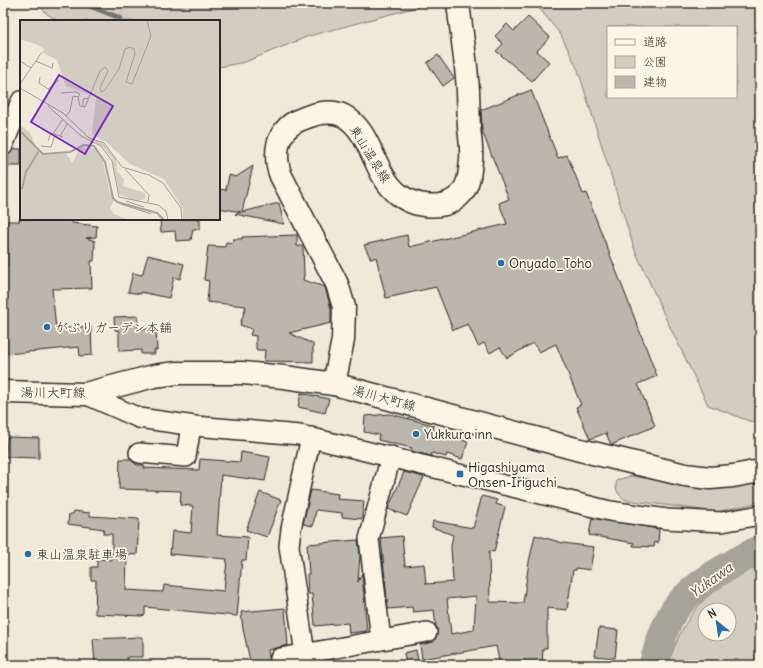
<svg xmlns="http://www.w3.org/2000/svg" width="763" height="668" font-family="Delius,'Klee One',sans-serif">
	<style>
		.green { fill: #d2cdc0; stroke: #7e7c76; fill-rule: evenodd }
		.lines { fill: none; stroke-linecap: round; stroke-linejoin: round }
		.stream { stroke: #75736d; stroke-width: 5 }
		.river { stroke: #a6a399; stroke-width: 29 }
		.building { fill: #bcb7ac; stroke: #2b2b2b; fill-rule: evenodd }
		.minor-casing { stroke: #2b2b2b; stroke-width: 22 }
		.major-casing { stroke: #2b2b2b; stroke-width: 25 }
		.minor { stroke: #fcf5e5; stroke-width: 19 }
		.major { stroke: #fcf5e5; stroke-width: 22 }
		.poi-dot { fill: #1f6fb2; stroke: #fcf5e5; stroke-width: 1.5 }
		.labels { text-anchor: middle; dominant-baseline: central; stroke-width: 3.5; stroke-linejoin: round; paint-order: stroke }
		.street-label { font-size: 13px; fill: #2b2b2b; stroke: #fcf5e5 }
		.poi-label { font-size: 13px; fill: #2b2b2b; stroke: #fcf5e5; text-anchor: start }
		.water-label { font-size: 14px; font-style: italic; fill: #565552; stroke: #fcf5e5 }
		.inset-river { fill: none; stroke: #a6a399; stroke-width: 2 }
		.inset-road { fill: none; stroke: #a19d94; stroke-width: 1 }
		.view { fill: #7b2cbf; fill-opacity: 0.15; stroke: #7b2cbf; stroke-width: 2 }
		.inset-edge { fill: none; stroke: #2b2b2b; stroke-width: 2 }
	</style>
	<rect width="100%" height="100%" fill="#efe9da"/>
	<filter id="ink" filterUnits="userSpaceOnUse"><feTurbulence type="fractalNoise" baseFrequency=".025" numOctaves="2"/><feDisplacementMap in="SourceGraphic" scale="8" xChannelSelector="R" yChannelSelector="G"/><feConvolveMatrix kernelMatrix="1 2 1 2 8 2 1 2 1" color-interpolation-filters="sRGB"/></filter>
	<g filter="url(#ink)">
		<g class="green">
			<polygon points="37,3 432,3 309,36 245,62 219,67 219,21 58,21 47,14"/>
			<path d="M535 3H760V422L749 421 708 405 667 321 634 248 578 70 561 35ZM608 27H736V97H608Z"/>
			<path d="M631 476 685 484 760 479V502L717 512 626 500C618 495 614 489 617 480Z"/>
			<path d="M760 564V665H668C684 613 709 586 760 564ZM705 610H729V634H705Z"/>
		</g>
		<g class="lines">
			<polyline class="stream" points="82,3 120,18"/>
			<path class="river" d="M653 665C658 647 663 630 672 614 689 585 732 564 760 549"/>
		</g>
		<g class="building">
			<polygon points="528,17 550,37 537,51 549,62 532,81 496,51 503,44 495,36 507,24 514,31"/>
			<polygon points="438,55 454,78 443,86 427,63"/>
			<polygon points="531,90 558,158 567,155 583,194 586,193 657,376 638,384 655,426 611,445 606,433 590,439 576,407 581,405 556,344 539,352 533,343 507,358 500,347 490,353 484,343 478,346 468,324 453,330 436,287 386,298 376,257 371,259 364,245 407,235 409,247 507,224 499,203 509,199 482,131 481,110"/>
			<polygon points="14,149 21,149 21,166 7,166 7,156"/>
			<polygon points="253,166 242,212 279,203 284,224 235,214 241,212 219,208 219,189 226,190 229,175 236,177"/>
			<polygon points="19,219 72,219 72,223 97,226 96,237 86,238 95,241 94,261 91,261 92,288 52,289 56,329 91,326 92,355 80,356 79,347 7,354 6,323 3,323 5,266 8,266 7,221 20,221"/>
			<polygon points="160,219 200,219 200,229 193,229 191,240 176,241 175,231 161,232"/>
			<polygon points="297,235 297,246 303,246 304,275 303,280 325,287 331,309 331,323 289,333 313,344 313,362 264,361 265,350 256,350 256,336 250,335 252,329 240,325 246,306 207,302 209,281 204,280 208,246 225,247 226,242 233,243 233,239 242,239 242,237"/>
			<polygon points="148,255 184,264 180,279 174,277 169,298 141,292 141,294 128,292 133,273 142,275"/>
			<polygon points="138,316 138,329 156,329 157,350 154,350 155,354 141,354 141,350 119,351 119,331 115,330 114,317"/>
			<polygon points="301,393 329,399 325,413 298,407"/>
			<polygon points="390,414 429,424 434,426 433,430 468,442 462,459 447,454 446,457 432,453 431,456 411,451 412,448 378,440 379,435 364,432 365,416"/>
			<polygon points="7,437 39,438 39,458 6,457"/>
			<polygon points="241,452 270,457 265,481 221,475 217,535 248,537 246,560 242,560 237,616 145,607 145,615 142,616 95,614 96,580 91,580 91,567 97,567 97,559 112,560 112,534 103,534 104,529 68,524 69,514 73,514 74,511 90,513 90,516 139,519 137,555 127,554 126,590 163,592 164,585 224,591 227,559 170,554 172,531 191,533 193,506 180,505 181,491 119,489 120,459 130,459 137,465 144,465 144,468 199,470 200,459 240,462"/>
			<polygon points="404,472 424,477 407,516 388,509"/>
			<polygon points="311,490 338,494 337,499 364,501 362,519 342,517 342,513 316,510 313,526 303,524"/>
			<polygon points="260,492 281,500 267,537 246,530"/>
			<path d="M482 496 497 500 496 504 505 507 494 552 489 551 490 602 523 603 529 562 535 535 563 543 594 547 590 570 576 568V570H573L567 610 547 608V648H543L542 665H500L496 646 422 659 420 645 434 642 437 635 434 610 413 612 412 607 388 609 381 538 402 536 405 566 424 564 426 584 453 582 451 546 453 535 432 527 433 521 473 528ZM476 596 474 630 451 634 447 599Z"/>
			<polygon points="592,518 659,529 658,543 655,542 654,547 633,546 634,543 589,535"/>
			<polygon points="358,540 360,555 358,582 362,573 367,631 349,633 348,623 315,626 312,594 308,594 307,574 309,574 307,544"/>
			<polygon points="285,608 288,645 268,650 270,665 251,665 243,629 241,612"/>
			<polygon points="599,628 618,630 615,658 595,656"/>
			<polygon points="143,637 143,657 127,657 127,665 95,665 93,639"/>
			<polygon points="416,650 419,665 406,665 404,653"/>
		</g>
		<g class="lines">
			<defs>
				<g id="minor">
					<polyline points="3,146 21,101"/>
					<polyline points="85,394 139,418 195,426 300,435 610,511 667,519 722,522 760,515"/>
					<polyline points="139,453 186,457 191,426"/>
					<polyline points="381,640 369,539 391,456"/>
					<polyline points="305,654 289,546 291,529 311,437"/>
					<polyline points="281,665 280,658 427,632"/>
				</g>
				<g id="major">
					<path d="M334 384 343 340 344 307 337 284 281 176C278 169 277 163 277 155 277 141 283 128 297 121 311 115 329 108 344 116 372 132 373 173 397 193 413 207 445 212 461 194 469 185 470 172 471 160 472 149 470 138 469 127 468 111 469 94 467 78 465 53 461 28 458 3"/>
					<polyline points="3,392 85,394 154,376 177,373 243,373 284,377 334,384 576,449 685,475 710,478 733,476 760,471"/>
				</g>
			</defs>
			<use href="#minor" class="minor-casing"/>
			<use href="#major" class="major-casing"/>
			<use href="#minor" class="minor"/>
			<use href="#major" class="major"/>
		</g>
	</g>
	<g class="poi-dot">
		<circle cx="501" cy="263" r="4"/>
		<circle cx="47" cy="327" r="4"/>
		<circle cx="416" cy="434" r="4"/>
		<rect x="456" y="470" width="8" height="8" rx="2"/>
		<circle cx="28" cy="554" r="4"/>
	</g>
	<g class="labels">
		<g class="street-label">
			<text transform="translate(370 154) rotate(58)">東山温泉線</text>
			<text x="53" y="392">湯川大町線</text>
			<text transform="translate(384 398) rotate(15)">湯川大町線</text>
		</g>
		<g class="poi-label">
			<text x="509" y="263">Onyado_Toho</text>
			<text x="55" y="327">がぶりガーデン本舗</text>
			<text x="424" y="434">Yukkura inn</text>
			<text x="468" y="467">Higashiyama<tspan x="468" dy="15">Onsen-Iriguchi</tspan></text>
			<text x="36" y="554">東山温泉駐車場</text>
		</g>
		<g class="water-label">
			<text transform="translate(711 580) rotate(-36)">Yukawa</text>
		</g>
	</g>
	<g transform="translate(20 20)">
		<rect width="200" height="200" fill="#efe9da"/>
		<path d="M0 0H200V200H163V189L144 159 110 144 86 122 74 116 72 113 76 77 46 66 37 40 23 33 24 29 18 25 0 19ZM0 105 10 113 19 133 22 134 46 133 52 143 60 128 68 126 76 129 83 141 89 170 94 180 90 188 94 194 109 200H0ZM63 114 84 124 96 139 97 151 104 159 103 166 125 173V179L116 181 99 174 92 138 84 128Z" fill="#d2cdc0"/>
		<path class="inset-river" d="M0 111 23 134 50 132 64 125 74 126 85 142 93 178 97 182 137 193 144 200M2 169 6 152 19 131"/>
		<path class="inset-road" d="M0 41 11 48M16 41 32 48 33 43M20 57 19 63 30 70M0 64 22 32M0 68 43 93 69 118 84 123 102 147 129 155 143 163 161 188 162 200M28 69 39 60M41 73 56 72 60 74 58 77M28 86 61 116 81 126 87 134 92 141 99 177 138 185 146 191 148 200M63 87V79L69 78M46 96 50 91 53 76 58 77 60 86 65 87 80 51 85 47 88 51 80 68 81 72 85 70 99 49 105 29 110 27 114 29 115 34 106 62 112 64 131 16 127 0M33 114 43 99M40 116 48 103M28 121 31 113 43 117M21 126 31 127 35 115M105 149 129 175 128 182M106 181 124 187M101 184 131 194"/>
		<path class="view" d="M39 55 93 86 65 134 11 102Z"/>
		<rect width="200" height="200" class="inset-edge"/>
	</g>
	<rect width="763" height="668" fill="none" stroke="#fcf5e5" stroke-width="16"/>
	<rect x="8" y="8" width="747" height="652" fill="none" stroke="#2b2b2b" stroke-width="1.5" filter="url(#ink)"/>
	<rect x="607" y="26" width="130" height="72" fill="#fcf5e5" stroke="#a8a49b"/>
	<rect x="615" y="39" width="20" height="6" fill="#fcf5e5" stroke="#a8a49b"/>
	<text x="643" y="46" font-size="12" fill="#2b2b2b">道路</text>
	<rect x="615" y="56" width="20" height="12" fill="#d2cdc0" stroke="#a8a49b"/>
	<text x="643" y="66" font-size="12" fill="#2b2b2b">公園</text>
	<rect x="615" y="76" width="20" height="12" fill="#bcb7ac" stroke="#a8a49b"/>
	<text x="643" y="86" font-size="12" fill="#2b2b2b">建物</text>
	<g transform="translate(717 622) rotate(330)"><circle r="19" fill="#fcf5e5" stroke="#a8a49b"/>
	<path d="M0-3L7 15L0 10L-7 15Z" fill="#1f6fb2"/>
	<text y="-6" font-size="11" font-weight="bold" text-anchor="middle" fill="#2b2b2b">N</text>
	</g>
</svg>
